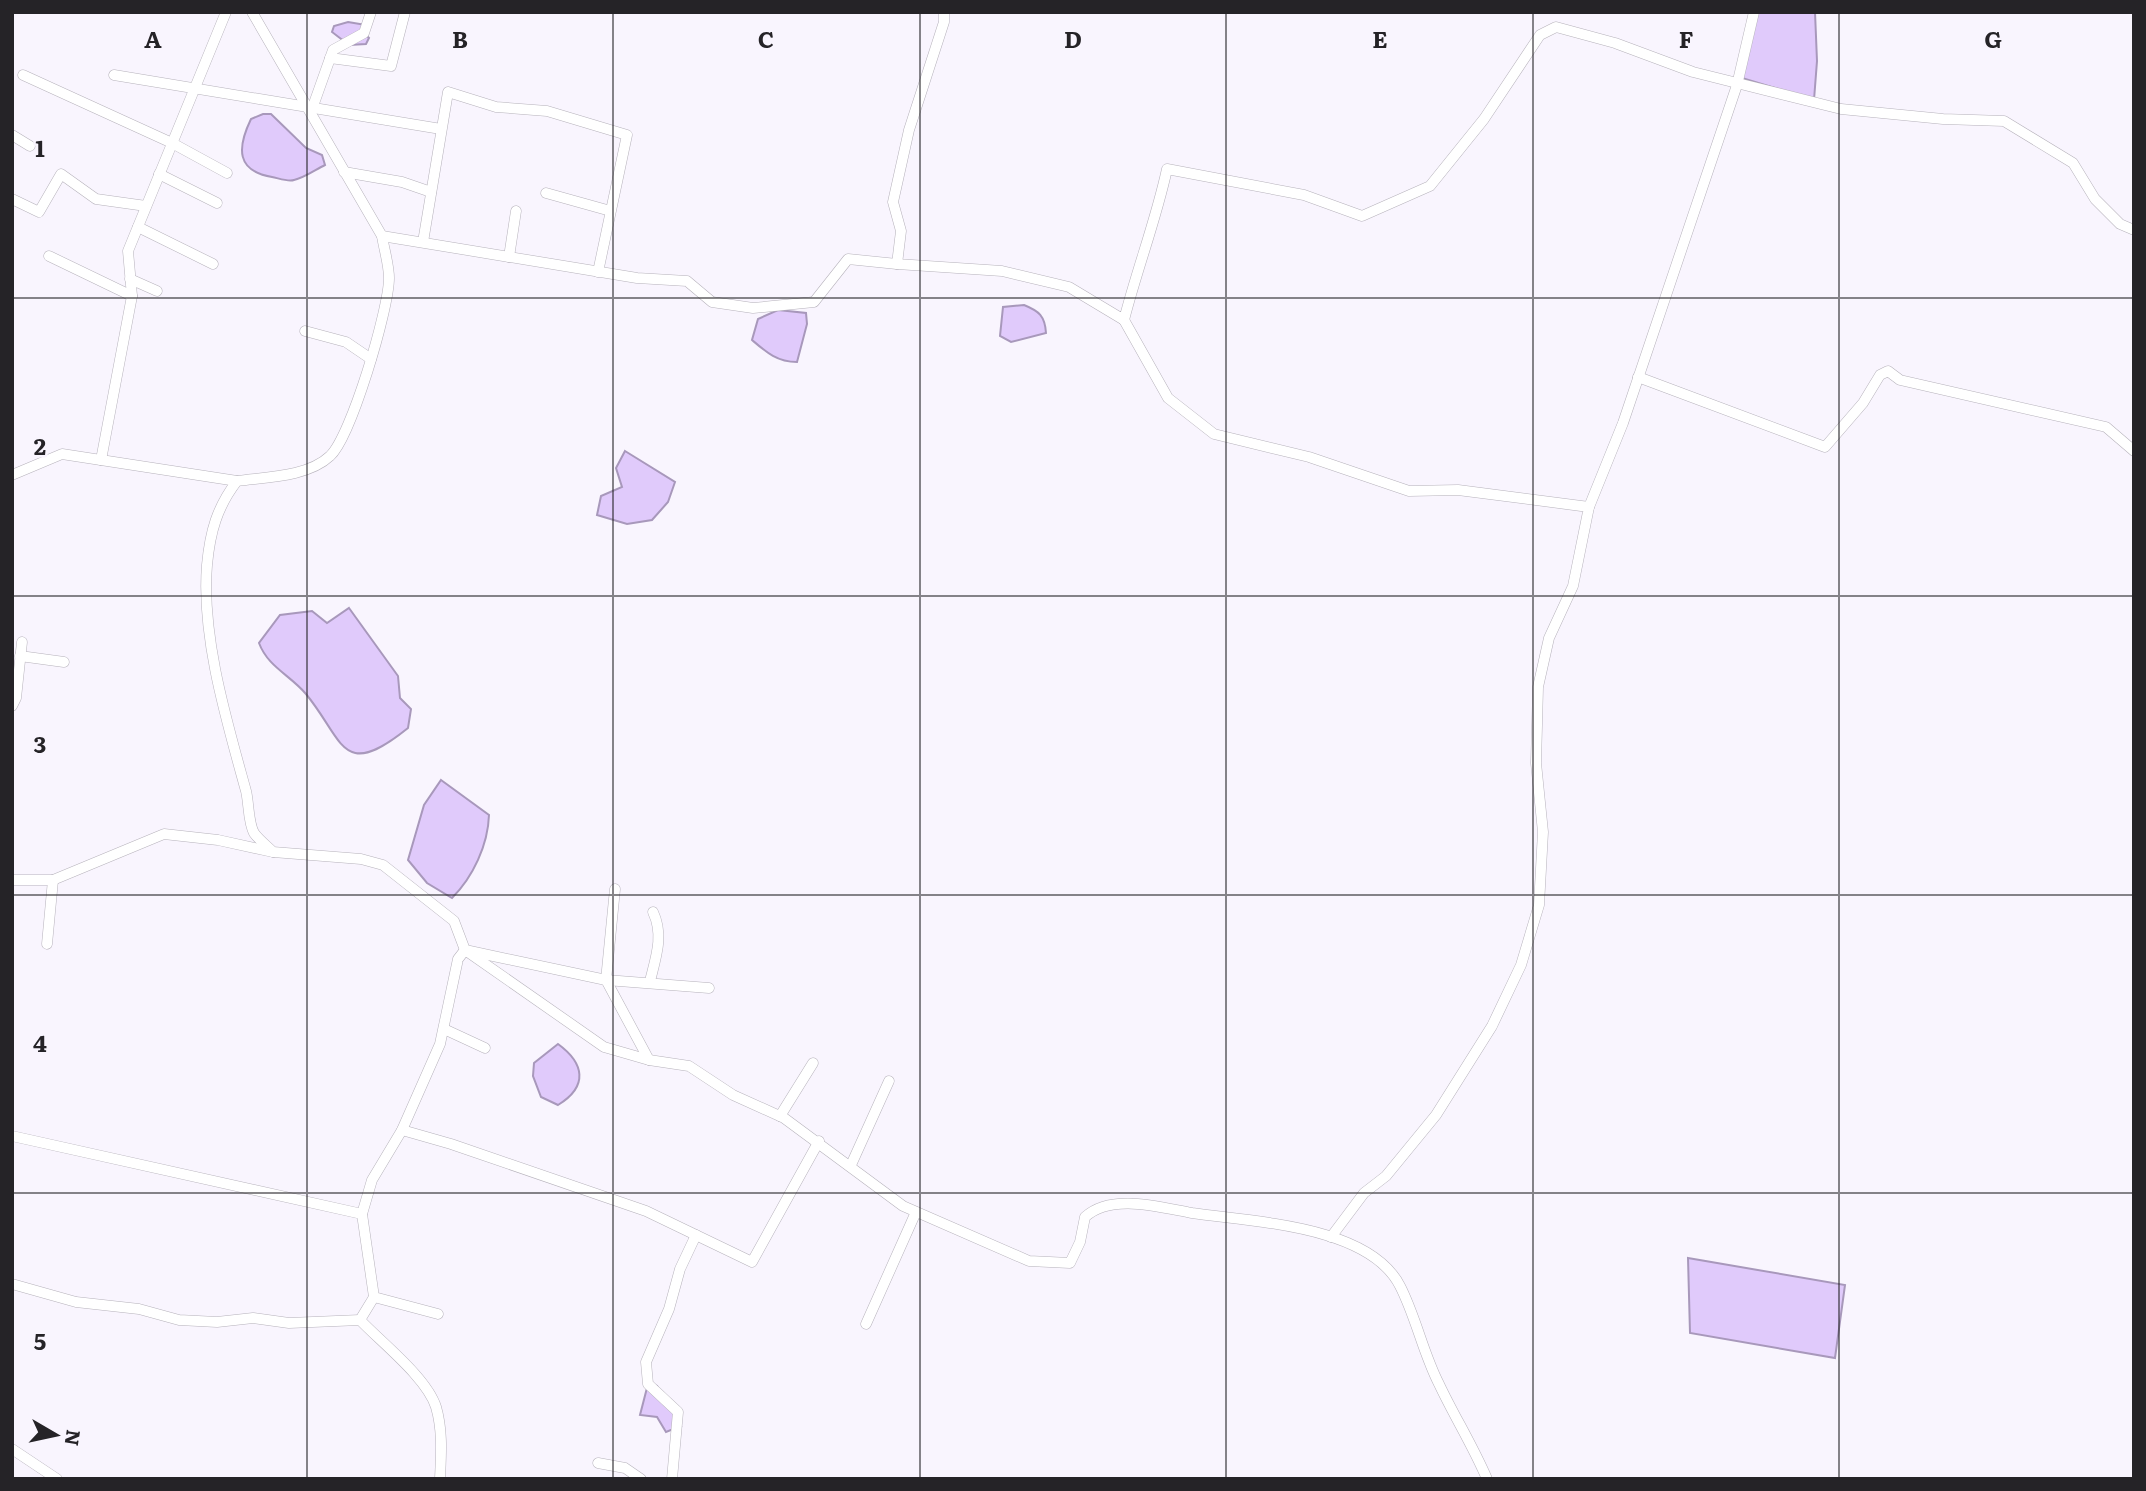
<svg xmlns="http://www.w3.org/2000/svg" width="2146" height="1491" font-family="Literata,serif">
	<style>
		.water { fill: #e0cafb; stroke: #a898bb; stroke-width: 2 }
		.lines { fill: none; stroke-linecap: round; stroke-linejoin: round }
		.minor-casing { stroke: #b6b2bb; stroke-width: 11 }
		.minor { stroke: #fff; stroke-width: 10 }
		.grid { fill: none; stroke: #252327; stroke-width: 2; stroke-opacity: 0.55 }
		.grid-label { font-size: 23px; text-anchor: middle; font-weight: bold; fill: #252327; stroke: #f9f5fe; stroke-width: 5; stroke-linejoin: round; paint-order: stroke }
	</style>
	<rect width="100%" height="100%" fill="#f9f5fe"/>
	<g class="water">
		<polygon points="1758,12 1815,12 1817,61 1814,100 1742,78"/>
		<polygon points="348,22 366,25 364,33 369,38 366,44 349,45 332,32 334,26"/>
		<path d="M263 114H271L306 148 322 155 325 165C315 170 304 178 294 180 288 182 278 178 272 177 236 171 237 148 251 119Z"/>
		<path d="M1024 305C1039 311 1045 316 1046 333L1011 342 1000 336 1003 307Z"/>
		<path d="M778 310 806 313 807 324 797 362C777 362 766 352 752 340L758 319Z"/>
		<polygon points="625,451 675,482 668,502 652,520 627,524 597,515 601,496 622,487 616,468"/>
		<path d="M349 608 398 676 400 698 411 709 408 728C341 782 344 740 306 694 290 675 268 667 259 643L280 615 312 611 327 623Z"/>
		<path d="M441 780 489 815C488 845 473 877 452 898L427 883 408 860 424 805Z"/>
		<path d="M558 1044C584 1063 589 1086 558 1105L541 1097 533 1076 534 1063Z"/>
		<polygon points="1688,1258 1845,1285 1835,1358 1690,1333"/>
		<polygon points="648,1384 657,1386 681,1426 666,1432 657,1417 640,1415"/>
	</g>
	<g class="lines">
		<defs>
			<g id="minor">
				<path d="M252 12 382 236C384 249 389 265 389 278 389 309 351 437 330 456 308 477 265 477 237 481 217 507 210 532 207 565 201 637 227 722 246 791 249 803 248 822 254 833 259 840 267 846 273 852L361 859 383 865 454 921 465 950 606 980 709 988"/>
				<path d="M944 12V22L909 130 893 202 901 231 897 264 1002 271 1069 287 1124 320C1137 269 1156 220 1167 169L1304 195 1362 216 1430 186 1484 119 1540 35 1556 27 1615 43 1693 72 1841 109 1943 119 2004 121 2073 163 2095 199 2120 224 2134 230"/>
				<polyline points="330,58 391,66 405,12"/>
				<polyline points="23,75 172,143 227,173"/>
				<polyline points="114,75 441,129"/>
				<polyline points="312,109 333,50 364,33 371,12"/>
				<polyline points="12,135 30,146"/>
				<polyline points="344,172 402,182 431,192"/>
				<polyline points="159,174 217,203"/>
				<polyline points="546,193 607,210"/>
				<polyline points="12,199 39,212 61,174 96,199 146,206"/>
				<polyline points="138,227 213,264"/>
				<polyline points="382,236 637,278 687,281 712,302 753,308 814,302 848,259 897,264"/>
				<polyline points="423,242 448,92 496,107 547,111 627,135 598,272"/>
				<polyline points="49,256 132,296"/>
				<polyline points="509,257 516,211"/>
				<polyline points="130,279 157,291"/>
				<polyline points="1124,320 1168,398 1214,434 1309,457 1409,491 1458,490 1589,507 1573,586 1549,638 1538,687 1536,763 1543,832 1539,905 1521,965 1492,1026 1436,1115 1386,1176 1364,1193 1331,1237"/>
				<polyline points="305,331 346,342 371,359"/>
				<polyline points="1638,377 1825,447 1863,403 1880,375 1888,371 1900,380 2106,427 2134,451"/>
				<polyline points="101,460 132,296 128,251 226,12"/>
				<polyline points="12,475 62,454 237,481"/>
				<polyline points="1589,507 1623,423 1737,85 1754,12"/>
				<polyline points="20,656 64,662"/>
				<polyline points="12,706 16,698 22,642"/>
				<polyline points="12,880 53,880 164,834 218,840 273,852"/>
				<polyline points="615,889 606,980 649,1060"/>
				<polyline points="47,944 53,880"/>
				<path d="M650 981C656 957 664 935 653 912"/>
				<polyline points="444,1029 485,1048"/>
				<polyline points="780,1116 813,1063"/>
				<polyline points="402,1130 451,1144 646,1211 752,1262 819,1141"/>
				<polyline points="12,1136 362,1214"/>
				<polyline points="851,1165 889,1081"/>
				<path d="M12 1284 76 1302 139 1309 179 1320 217 1322 253 1318 289 1323 360 1320C382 1343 427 1378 436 1407 443 1431 441 1455 440 1479"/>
				<path d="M438 1314 374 1297 362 1214 372 1180 402 1130 440 1044 458 959 465 950 604 1047 649 1060 689 1066 733 1095 784 1118 903 1206 1029 1261 1070 1263 1080 1242 1085 1217C1111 1193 1159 1207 1192 1213 1252 1222 1369 1225 1400 1286 1416 1317 1423 1353 1439 1384 1454 1416 1473 1446 1487 1479"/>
				<polyline points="360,1320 374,1297"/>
				<polyline points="866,1324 916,1212"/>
				<polyline points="12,1449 57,1479"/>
				<polyline points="598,1463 625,1468 641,1479"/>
				<polyline points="672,1479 678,1412 648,1384 646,1362 669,1309 680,1269 696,1235"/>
			</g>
		</defs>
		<use href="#minor" class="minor-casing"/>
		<use href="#minor" class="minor"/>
	</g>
	<path class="grid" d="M307 12V1479M613 12V1479M920 12V1479M1226 12V1479M1533 12V1479M1839 12V1479M12 298H2134M12 596H2134M12 895H2134M12 1193H2134"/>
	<g class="grid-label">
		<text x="153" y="48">A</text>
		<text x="460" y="48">B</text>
		<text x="766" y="48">C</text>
		<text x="1073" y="48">D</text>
		<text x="1380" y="48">E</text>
		<text x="1686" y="48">F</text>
		<text x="1993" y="48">G</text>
		<text x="40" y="157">1</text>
		<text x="40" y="455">2</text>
		<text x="40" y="753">3</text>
		<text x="40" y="1052">4</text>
		<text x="40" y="1350">5</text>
	</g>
	<rect width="2146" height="1491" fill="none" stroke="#252327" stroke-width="28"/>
	<g transform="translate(56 1435) rotate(99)" stroke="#f9f5fe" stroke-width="5" paint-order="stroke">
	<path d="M0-5L12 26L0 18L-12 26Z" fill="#252327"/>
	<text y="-10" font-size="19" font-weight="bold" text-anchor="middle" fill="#252327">N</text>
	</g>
</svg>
